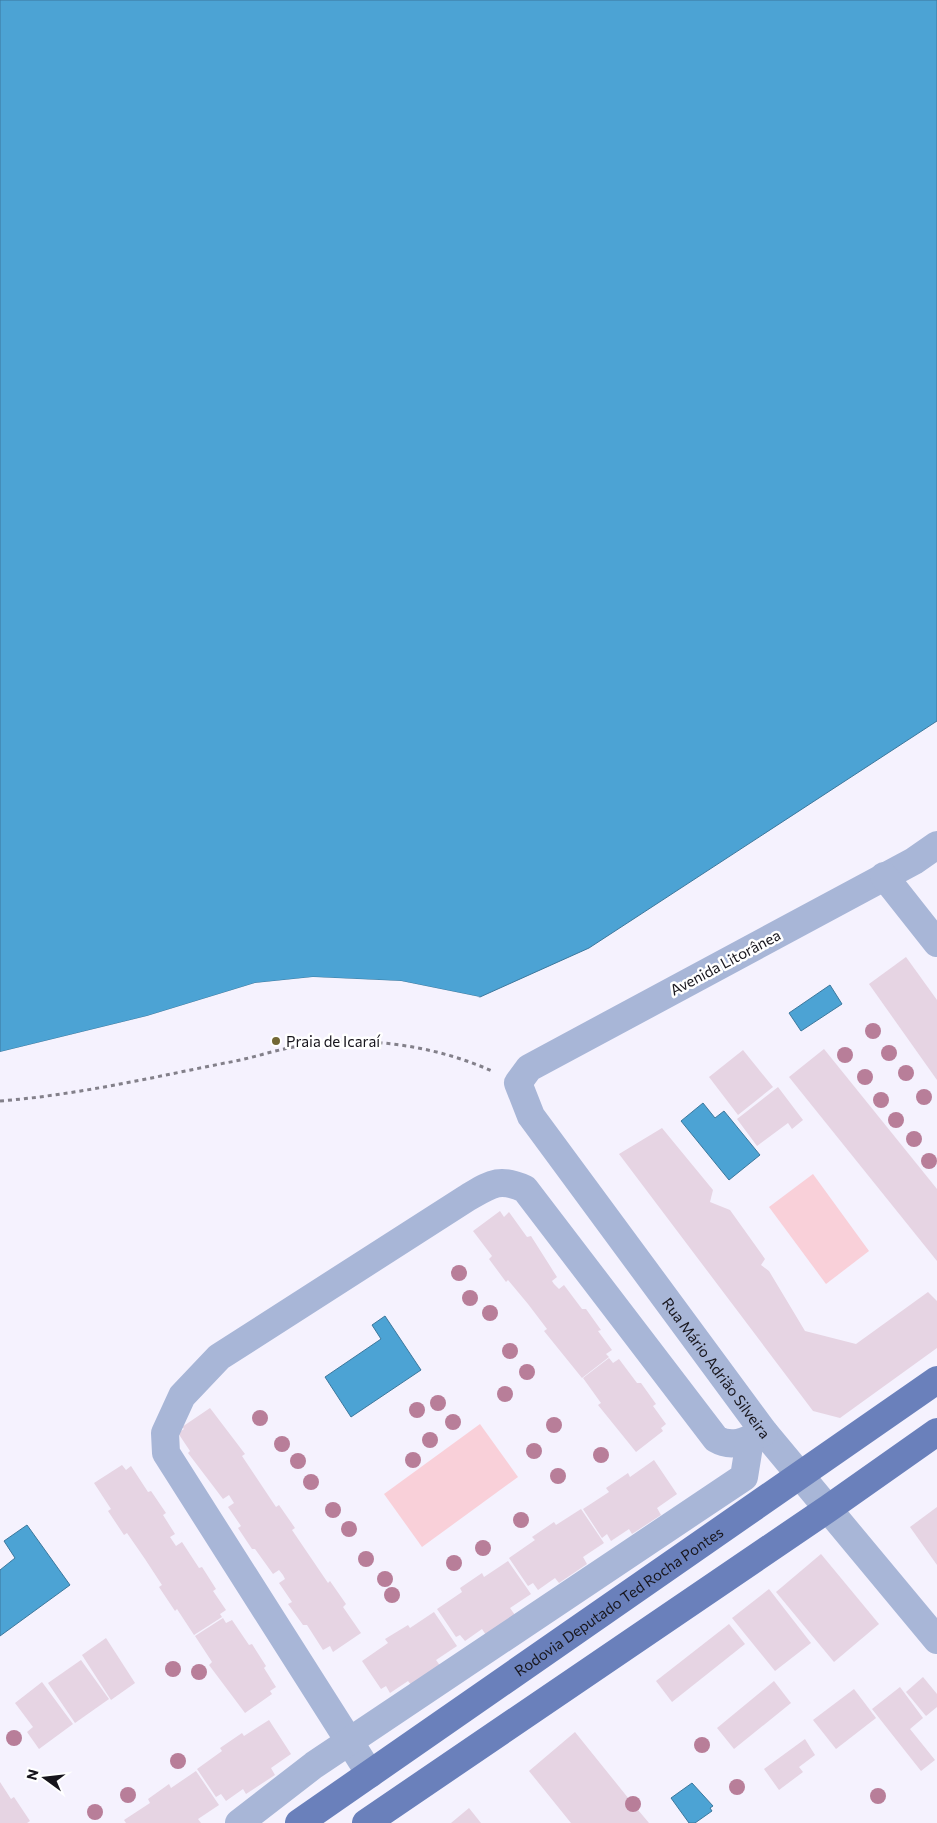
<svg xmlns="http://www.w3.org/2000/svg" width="937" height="1823" font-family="Commissioner,sans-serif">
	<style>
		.green { fill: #f9d0d9 }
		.water { fill: #4ca3d4; stroke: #3c789d }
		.pier { fill: #f5f2fe }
		.building { fill: #e6d4e3 }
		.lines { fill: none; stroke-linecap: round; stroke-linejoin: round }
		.path { stroke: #83808a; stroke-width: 3; stroke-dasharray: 4 4; stroke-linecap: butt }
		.minor { stroke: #a8b6d7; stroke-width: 28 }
		.major { stroke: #6a80bb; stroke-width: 28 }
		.tree { fill: #b87e99 }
		.poi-dot { fill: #736835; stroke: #fff; stroke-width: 2 }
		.labels { text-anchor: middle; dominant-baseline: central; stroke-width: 5; stroke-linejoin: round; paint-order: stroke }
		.street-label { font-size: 15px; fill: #17151c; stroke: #fff }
		.poi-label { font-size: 15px; fill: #17151c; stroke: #fff; text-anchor: start }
	</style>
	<rect width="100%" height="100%" fill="#f5f2fe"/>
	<g class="green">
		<polygon points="813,1174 869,1251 826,1284 769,1207"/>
		<polygon points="480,1424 518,1477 422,1547 384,1494"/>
	</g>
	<g class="water">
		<polygon points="0,0 937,0 937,721 589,948 480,997 401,981 313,977 255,983 147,1016 0,1052"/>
		<polygon points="830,985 842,1004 801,1031 789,1013"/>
		<polygon points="703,1103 715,1118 724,1111 760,1155 729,1180 681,1121"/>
		<polygon points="385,1316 421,1370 351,1417 325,1377 381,1339 372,1325"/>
		<polygon points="27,1525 70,1585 0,1636 0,1570 15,1558 4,1541"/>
		<polygon points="692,1783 713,1806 710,1808 712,1811 695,1823 689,1823 671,1798"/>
	</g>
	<polygon class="pier" points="313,977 401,981 480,997 477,998 401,984 313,979 255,986 147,1018 0,1054 0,1052 147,1016 255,983"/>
	<g class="building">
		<polygon points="906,957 937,1000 937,1080 869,984"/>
		<polygon points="824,1049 937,1189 937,1261 789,1077"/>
		<polygon points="743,1050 773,1087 738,1115 709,1077"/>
		<polygon points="778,1087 803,1120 792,1129 788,1123 757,1146 737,1119"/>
		<polygon points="662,1128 713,1190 710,1202 730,1210 765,1259 761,1265 769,1271 805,1331 856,1344 928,1292 937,1301 937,1348 840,1418 813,1411 619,1154"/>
		<polygon points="500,1211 504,1217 509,1212 527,1237 531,1236 557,1277 552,1281 554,1284 559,1289 564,1285 582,1309 586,1309 601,1330 598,1331 612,1350 606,1354 609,1357 582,1378 544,1331 547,1329 528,1304 508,1280 506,1282 489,1259 492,1256 473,1231"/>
		<polygon points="609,1358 613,1363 619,1359 637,1383 641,1383 656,1404 653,1406 666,1424 661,1428 663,1431 636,1452 598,1405 601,1403 583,1378"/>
		<polygon points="210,1408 245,1454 242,1456 276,1507 279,1505 295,1528 292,1530 328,1583 330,1581 346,1604 343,1607 361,1633 333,1652 330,1646 323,1650 307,1625 303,1625 288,1604 292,1602 279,1583 285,1579 283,1575 279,1570 273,1574 255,1549 252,1549 238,1528 241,1526 228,1507 234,1503 229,1495 223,1499 188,1453 190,1451 178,1433 184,1429 182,1427"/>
		<polygon points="654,1460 677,1494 657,1508 661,1515 632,1534 629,1529 611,1541 607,1534 602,1538 583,1509 609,1492 606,1488 628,1473 630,1477"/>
		<polygon points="122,1465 126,1470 131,1466 148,1492 151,1491 166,1513 163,1515 175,1534 170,1537 176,1546 182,1542 199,1568 202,1567 216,1589 213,1591 226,1610 220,1614 222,1617 194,1635 177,1609 175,1611 159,1587 162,1585 145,1559 127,1533 124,1535 108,1511 111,1509 94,1483"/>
		<polygon points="937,1507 937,1565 910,1527"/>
		<polygon points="581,1509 604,1543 583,1557 587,1564 559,1583 555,1578 538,1590 533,1583 528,1586 509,1558 535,1540 532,1537 554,1522 556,1525"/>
		<polygon points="821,1554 879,1624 834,1662 776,1592"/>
		<polygon points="508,1561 531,1594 510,1608 515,1615 486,1635 482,1629 465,1641 460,1635 456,1637 437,1609 462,1592 460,1588 482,1573 484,1577"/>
		<polygon points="769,1589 811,1643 775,1671 732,1618"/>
		<polygon points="434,1612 457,1646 436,1660 441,1667 412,1686 408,1681 390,1693 386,1686 381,1689 362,1661 388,1643 385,1639 408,1625 410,1628"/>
		<polygon points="223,1618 226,1623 232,1620 249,1645 252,1644 266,1666 264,1668 276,1687 270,1691 272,1694 245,1713 209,1665 212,1662 195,1636"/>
		<polygon points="729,1624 745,1644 672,1702 656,1681"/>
		<polygon points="106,1638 135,1683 111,1700 82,1655"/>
		<polygon points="81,1660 109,1699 75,1723 48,1683"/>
		<polygon points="923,1677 937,1694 937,1707 926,1716 906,1692"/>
		<polygon points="774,1681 791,1703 734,1749 717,1728"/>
		<polygon points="42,1682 73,1724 39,1749 27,1732 33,1727 15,1703"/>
		<polygon points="900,1687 923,1718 910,1729 935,1760 921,1771 872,1709"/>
		<polygon points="854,1689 876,1718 836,1749 813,1720"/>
		<polygon points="269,1720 291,1754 271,1768 275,1775 246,1794 243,1789 226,1801 221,1794 216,1797 197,1769 222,1751 220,1748 242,1733 244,1736"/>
		<polygon points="575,1732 633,1804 649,1823 571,1823 529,1771"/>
		<polygon points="805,1739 815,1755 799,1767 803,1772 779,1790 764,1769"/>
		<polygon points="196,1771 219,1805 198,1819 201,1823 126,1823 124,1820 150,1803 148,1799 169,1784 171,1788"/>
		<polygon points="0,1782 11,1799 14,1797 30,1821 27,1823 0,1823"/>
		<polygon points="469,1808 481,1823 451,1823"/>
	</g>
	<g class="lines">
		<path class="path" d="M0 1101C76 1095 150 1078 225 1063 250 1059 274 1050 299 1046 362 1035 434 1045 492 1071"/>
		<g class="minor">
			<path id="s1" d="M937 845 914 861 529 1068 518 1083 531 1116 764 1432 937 1640"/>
			<polyline points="884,876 937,943"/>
			<path d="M370 1774 166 1453 165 1433 182 1396 219 1357 467 1198C491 1184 499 1177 525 1189L716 1439C733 1449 748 1440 764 1432"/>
			<polyline points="239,1823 314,1765 744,1477 750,1440"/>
		</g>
		<g class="major">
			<path id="s2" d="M299 1823 937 1380"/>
			<polyline points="366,1823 829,1508 937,1432"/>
		</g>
	</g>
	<g class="tree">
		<circle cx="873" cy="1031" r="8"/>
		<circle cx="889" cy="1053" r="8"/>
		<circle cx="845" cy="1055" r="8"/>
		<circle cx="906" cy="1073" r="8"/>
		<circle cx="865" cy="1077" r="8"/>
		<circle cx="924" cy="1097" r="8"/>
		<circle cx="881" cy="1100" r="8"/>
		<circle cx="896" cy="1120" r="8"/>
		<circle cx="914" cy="1139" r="8"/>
		<circle cx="929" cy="1161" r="8"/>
		<circle cx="459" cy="1273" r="8"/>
		<circle cx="470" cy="1298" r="8"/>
		<circle cx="490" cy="1313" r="8"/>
		<circle cx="510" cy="1351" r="8"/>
		<circle cx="527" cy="1372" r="8"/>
		<circle cx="505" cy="1394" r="8"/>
		<circle cx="438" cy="1403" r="8"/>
		<circle cx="417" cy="1410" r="8"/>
		<circle cx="260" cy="1418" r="8"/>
		<circle cx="453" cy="1422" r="8"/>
		<circle cx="554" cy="1425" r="8"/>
		<circle cx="430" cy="1440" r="8"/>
		<circle cx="282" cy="1444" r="8"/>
		<circle cx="534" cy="1451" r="8"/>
		<circle cx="601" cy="1455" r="8"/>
		<circle cx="413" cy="1460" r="8"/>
		<circle cx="298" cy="1461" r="8"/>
		<circle cx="558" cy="1476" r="8"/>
		<circle cx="311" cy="1482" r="8"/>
		<circle cx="333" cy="1510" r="8"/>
		<circle cx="521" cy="1520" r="8"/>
		<circle cx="349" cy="1529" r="8"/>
		<circle cx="483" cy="1548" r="8"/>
		<circle cx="366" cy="1559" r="8"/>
		<circle cx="454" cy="1563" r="8"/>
		<circle cx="385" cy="1579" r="8"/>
		<circle cx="392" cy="1595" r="8"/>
		<circle cx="173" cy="1669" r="8"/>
		<circle cx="199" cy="1672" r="8"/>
		<circle cx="14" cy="1738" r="8"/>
		<circle cx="702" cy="1745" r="8"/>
		<circle cx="178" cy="1761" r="8"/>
		<circle cx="737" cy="1787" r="8"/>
		<circle cx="128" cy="1795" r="8"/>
		<circle cx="878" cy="1796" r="8"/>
		<circle cx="633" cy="1804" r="8"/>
		<circle cx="95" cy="1812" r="8"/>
	</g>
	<circle class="poi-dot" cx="276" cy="1041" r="5"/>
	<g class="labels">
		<g class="street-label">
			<text transform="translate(725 962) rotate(-28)">Avenida Litorânea</text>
			<text stroke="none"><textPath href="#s1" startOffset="832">Rua Mário Adrião Silveira</textPath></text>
			<text stroke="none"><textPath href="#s2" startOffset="389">Rodovia Deputado Ted Rocha Pontes</textPath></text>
		</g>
		<g class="poi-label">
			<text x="286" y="1041">Praia de Icaraí</text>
		</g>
	</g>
	<g transform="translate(45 1778) rotate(285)" stroke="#ffffff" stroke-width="4" paint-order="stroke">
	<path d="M0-4L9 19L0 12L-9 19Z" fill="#17151c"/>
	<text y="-8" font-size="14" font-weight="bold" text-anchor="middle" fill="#17151c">N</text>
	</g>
</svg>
